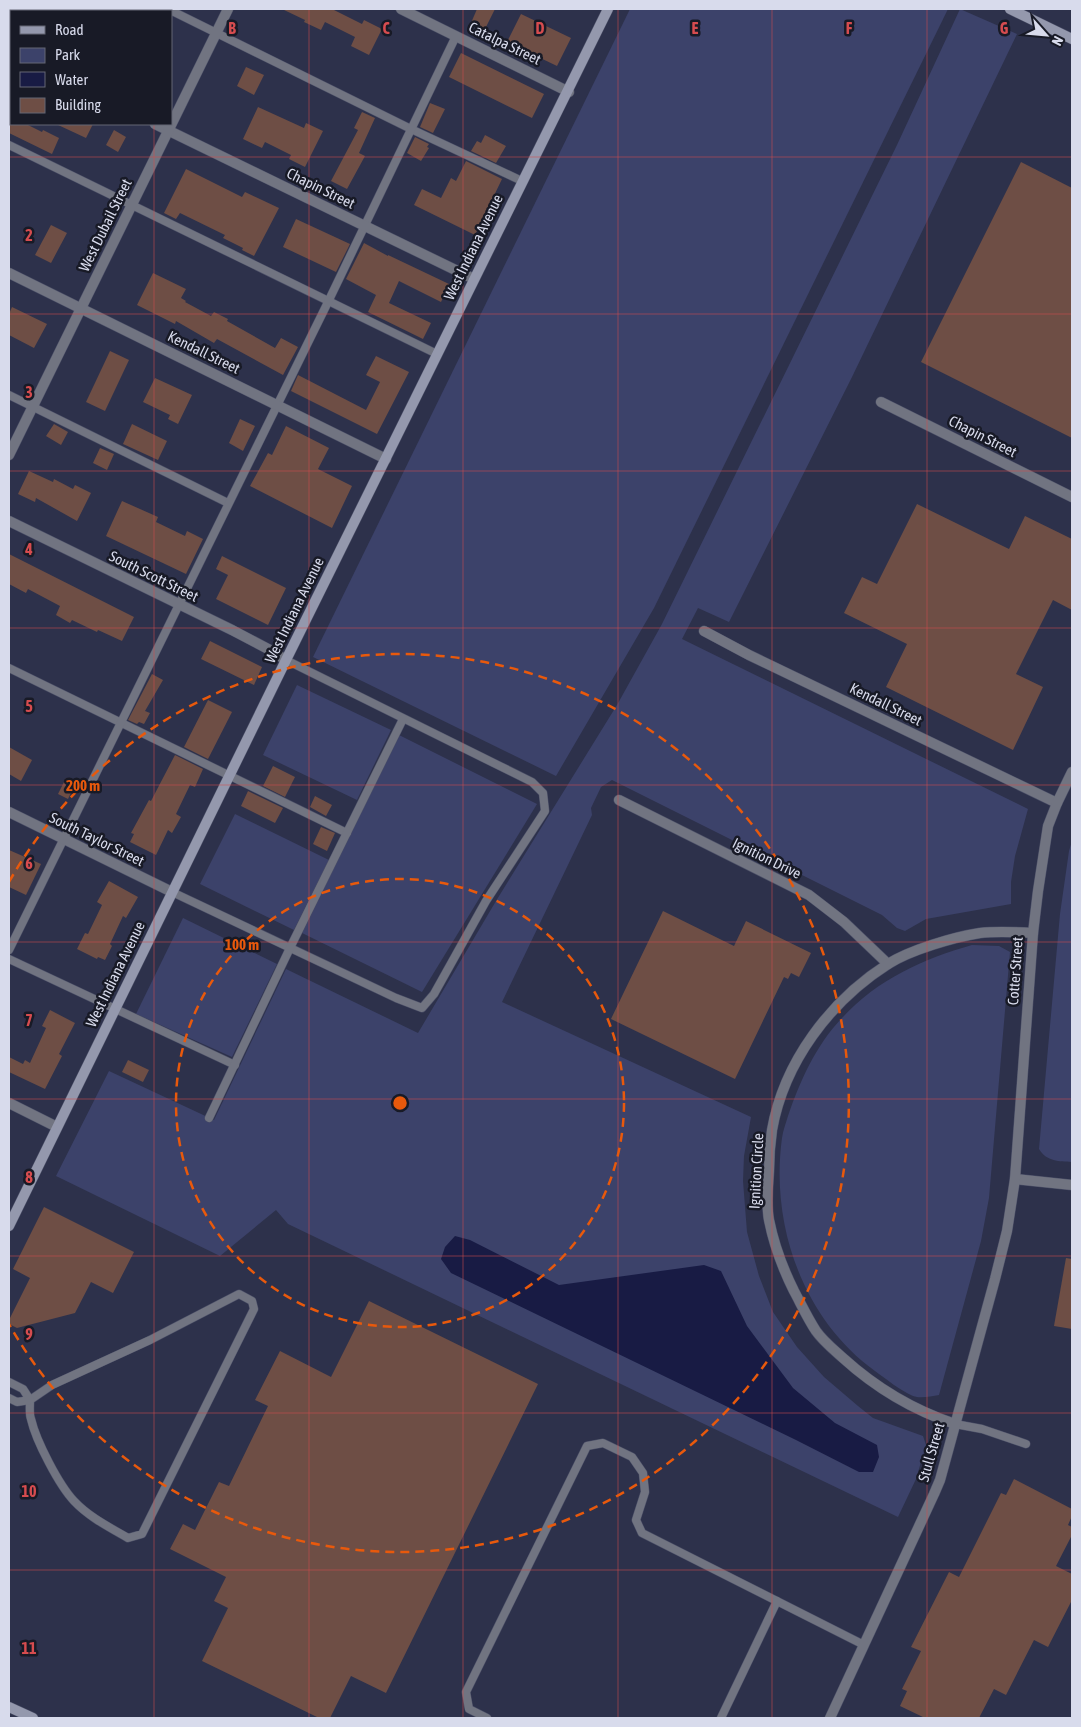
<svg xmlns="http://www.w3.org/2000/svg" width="1081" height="1727" font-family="'Asap Condensed',sans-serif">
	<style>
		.green { fill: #3c426a }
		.water { fill: #181b44 }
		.building { fill: #6e4e45 }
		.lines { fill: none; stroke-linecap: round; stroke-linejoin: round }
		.lane-casing { stroke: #4c5068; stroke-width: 9 }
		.street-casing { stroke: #4c5068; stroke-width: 11 }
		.secondary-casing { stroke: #4c5068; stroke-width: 11 }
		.lane { stroke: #717481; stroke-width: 8 }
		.street { stroke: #717481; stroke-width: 10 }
		.secondary { stroke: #9498ad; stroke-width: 10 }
		.grid { fill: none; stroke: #d64c4f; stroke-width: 1; stroke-opacity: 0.55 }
		.ring { fill: none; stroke: #e8590c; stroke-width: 2.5; stroke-dasharray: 9 6 }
		.labels { text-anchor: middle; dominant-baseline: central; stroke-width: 5; stroke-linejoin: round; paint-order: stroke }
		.street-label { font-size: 15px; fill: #d8dbec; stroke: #181a26 }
		.grid-label { font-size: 16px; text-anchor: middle; font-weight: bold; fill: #d64c4f; stroke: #181a26; stroke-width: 5; stroke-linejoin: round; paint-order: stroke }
		.centre { fill: #e8590c; stroke: #181a26; stroke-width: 2.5 }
		.ring-label { font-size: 15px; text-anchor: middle; font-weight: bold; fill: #e8590c; stroke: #181a26; stroke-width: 5; stroke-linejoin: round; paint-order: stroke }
	</style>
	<rect width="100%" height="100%" fill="#2d314b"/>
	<g class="green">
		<polygon points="630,9 948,9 654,608 556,776 313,657"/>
		<polygon points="960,9 1017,34 852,377 729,622 698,608 682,639 1028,809 1015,856 1011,882 1011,904 926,919 905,931 897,928 882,915 612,780 601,787 591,808 592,815 502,1002 751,1117 744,1156 743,1181 747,1232 759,1276 773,1312 797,1347 824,1377 858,1406 873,1418 923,1436 926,1445 916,1479 898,1517 288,1224 276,1210 220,1256 56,1176 109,1071 214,1120 286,969 418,1033 496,901 617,705 662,624 897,145"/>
		<polygon points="297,685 391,730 357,800 263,755"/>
		<polygon points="399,735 537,804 422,992 302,933"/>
		<polygon points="235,814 329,860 294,930 200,884"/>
		<path d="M1072 841V1162C1059 1161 1047 1162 1039 1149L1060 914 1069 851Z"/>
		<polygon points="183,918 277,964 232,1057 136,1014"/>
		<path d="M972 945 999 946 1010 952 989 1198 981 1241 939 1395C931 1396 921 1399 913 1396 901 1391 886 1379 875 1371 803 1319 770 1225 782 1138 783 1130 786 1123 788 1116 800 1081 816 1045 842 1018 878 979 923 959 972 945Z"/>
	</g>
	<polygon class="water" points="455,1236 470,1240 559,1285 704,1265 721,1271 747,1326 793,1388 835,1423 877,1445 879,1457 873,1472 859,1472 796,1440 451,1273 441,1259 445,1247"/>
	<g class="building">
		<polygon points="282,9 332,9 362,24 364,20 382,29 369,55 351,46 355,37 325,22 321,30 304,22 305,20"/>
		<polygon points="477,9 495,9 485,29 471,23"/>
		<polygon points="521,14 571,38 557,66 507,42"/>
		<polygon points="461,53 544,94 532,118 449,77"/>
		<polygon points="246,67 264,75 254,95 237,86"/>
		<polygon points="430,103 445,109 433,133 420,127"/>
		<polygon points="258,107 304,128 306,123 323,131 305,167 289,159 291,155 265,142 262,148 243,139"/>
		<polygon points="362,112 375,118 359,153 365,156 347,189 331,181 358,130 354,128"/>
		<polygon points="9,124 26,124 42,132 43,130 59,138 52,154 9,133"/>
		<polygon points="56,124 93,124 86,138"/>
		<polygon points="114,130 126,137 118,152 106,145"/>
		<polygon points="485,135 506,146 496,163 471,151 477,141 481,143"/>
		<polygon points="415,137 429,144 427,147 429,148 421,161 407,153"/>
		<polygon points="466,161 502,179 475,235 414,205 422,189 441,198 451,178 456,181"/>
		<polygon points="1021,162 1072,188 1072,438 921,362"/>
		<polygon points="186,169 242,197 245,192 279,208 254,256 242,250 243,248 223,238 225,235 180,213 176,219 164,213"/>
		<polygon points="296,219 350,244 336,272 283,247"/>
		<polygon points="51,225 67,233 51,263 35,255"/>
		<polygon points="364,243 388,256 388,255 449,284 441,302 399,281 389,303 431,323 423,339 368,312 376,295 346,279"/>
		<polygon points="153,273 186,289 181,298 186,301 185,302 211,316 214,312 228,319 227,321 275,348 281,338 298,347 283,375 217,339 214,343 176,321 175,324 137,305"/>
		<polygon points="12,307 47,324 34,348 9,335 9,314"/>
		<polygon points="110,351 129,360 105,411 86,402"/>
		<polygon points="376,356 409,372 377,434 291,391 298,375 366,410 380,382 366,375"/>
		<polygon points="155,378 192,395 178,424 168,419 170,415 143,402"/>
		<polygon points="240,419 255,426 243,451 229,443"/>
		<polygon points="54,424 68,432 61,445 46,436"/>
		<polygon points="132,424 167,441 158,460 123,444"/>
		<polygon points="286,426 329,448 318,469 352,486 332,528 250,486 268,453 272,455"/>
		<polygon points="100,448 114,454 107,470 93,463"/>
		<polygon points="29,471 53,482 54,479 73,489 75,485 91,493 77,521 36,498 35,502 18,494"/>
		<polygon points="122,501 158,517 156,522 185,536 187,531 203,539 186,574 106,536"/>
		<polygon points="917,504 1009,549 1025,516 1072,539 1072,610 1053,600 1016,674 1043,687 1013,750 886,687 907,644 844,613 862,577 877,584"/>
		<polygon points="9,554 134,617 122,641 98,630 97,632 72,620 70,623 56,615 60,606 28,589 26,593 9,584"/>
		<polygon points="222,556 286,588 268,625 216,599 228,575 216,569"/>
		<polygon points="210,641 262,667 254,685 201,659"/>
		<polygon points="152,674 163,680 145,711 150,713 144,724 139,722 137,724 128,720"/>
		<polygon points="208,700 232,712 208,759 184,747"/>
		<polygon points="9,747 32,760 21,781 9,774"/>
		<polygon points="175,755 203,769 195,787 190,785 176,814 181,817 172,833 168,830 156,855 130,842 134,834 131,833 149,800 151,801"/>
		<polygon points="273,766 295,777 285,797 263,786"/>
		<polygon points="66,778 76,782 68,799 58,794"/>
		<polygon points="248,791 283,808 275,823 241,806"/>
		<polygon points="315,796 332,805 326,816 310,807"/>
		<polygon points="321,827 335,833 327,851 313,844"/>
		<polygon points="9,850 41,864 26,895 9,887"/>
		<polygon points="109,881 138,897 126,918 123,916 110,944 112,946 105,960 98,957 97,959 77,949 85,933 88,934 102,905 97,902"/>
		<polygon points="663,911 734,946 746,921 811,953 799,977 791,973 788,979 784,977 735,1079 611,1019"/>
		<polygon points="50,1010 75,1023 59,1054 62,1056 45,1089 9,1072 9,1057 23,1064 25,1060 30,1063 46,1028 42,1026"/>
		<polygon points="128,1060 149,1070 143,1082 122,1072"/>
		<polygon points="44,1207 134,1252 113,1293 91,1282 75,1313 17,1328 9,1324 9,1320 30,1278 13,1269"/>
		<polygon points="1066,1258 1072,1259 1072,1329 1054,1326"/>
		<polygon points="369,1301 538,1384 386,1693 351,1676 330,1718 319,1718 202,1661 228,1608 214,1601 226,1577 170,1549 183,1524 195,1530 219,1482 229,1486 268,1406 255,1400 280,1351 331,1377"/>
		<polygon points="1014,1479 1072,1509 1072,1516 1068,1525 1072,1527 1072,1535 1056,1566 1072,1574 1072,1600 1048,1647 1034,1640 1006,1695 994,1689 979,1718 925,1718 900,1706 907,1691 902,1689 921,1651 911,1647 949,1572 959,1577 1001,1493 1006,1495"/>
	</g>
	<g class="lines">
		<defs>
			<g id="lane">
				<polyline points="168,9 411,129 522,181"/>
				<polyline points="9,145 437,354"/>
				<polyline points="9,395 228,503"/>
				<polyline points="9,668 347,833"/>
				<polyline points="172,892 396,998 422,1008 434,994 486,901 545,811 543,793 532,782 286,660"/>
				<polyline points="9,950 328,302 456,36"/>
				<polyline points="9,959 235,1065"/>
				<polyline points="209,1118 290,948 403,719"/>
				<path d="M239 1294 252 1301 254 1309 142 1534 128 1538C109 1527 89 1517 74 1501 59 1485 36 1441 31 1419 29 1414 30 1406 30 1400L52 1385 150 1340Z"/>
				<polyline points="9,1382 23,1389 30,1400 17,1402 9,1398"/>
				<polyline points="955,1424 982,1429 1026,1444"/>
				<polyline points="487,1718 469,1709 466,1692 587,1446 603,1443 632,1457 643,1473 645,1492 636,1520 642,1533 864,1645"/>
				<polyline points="721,1718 777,1601"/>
			</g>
			<g id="street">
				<polyline points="401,9 569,92"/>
				<polyline points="9,51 11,52"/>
				<polyline points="155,124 474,279"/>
				<polyline points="9,273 386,459"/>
				<polyline points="881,402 1072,497"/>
				<polyline points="9,455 228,9"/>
				<polyline points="9,521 232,630 270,650 286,660"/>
				<polyline points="704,631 749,655 1057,803"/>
				<polyline points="619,800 809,895 844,922 888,964"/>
				<polyline points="9,812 172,892"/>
				<polyline points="9,1103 57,1127"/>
				<polyline points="1015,1179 1072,1185"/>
				<path d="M955 1424C913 1410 876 1388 843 1358 833 1349 823 1341 816 1331 808 1319 801 1304 794 1291 783 1269 774 1245 769 1220 766 1204 768 1187 769 1171 769 1158 770 1144 772 1130 784 1062 830 1001 888 964 910 950 954 937 980 933 997 931 1015 932 1033 933"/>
				<polyline points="830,1718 934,1494 940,1480 995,1279 1007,1231 1015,1179 1033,933 1038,891 1048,826 1057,803 1072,772"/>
			</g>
			<g id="secondary">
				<polyline points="1010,9 1072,39"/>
				<polyline points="9,1226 286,660 608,9"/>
				<polyline points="9,1707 33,1718"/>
			</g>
		</defs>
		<use href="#lane" class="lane-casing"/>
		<use href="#street" class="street-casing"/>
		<use href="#secondary" class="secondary-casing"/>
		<use href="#lane" class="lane"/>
		<use href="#street" class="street"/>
		<use href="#secondary" class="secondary"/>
	</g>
	<path class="grid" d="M154 9V11M309 9V1718M463 9V1718M618 9V1718M772 9V1718M927 9V1718M154 124V1718M9 157H1072M9 314H1072M9 471H1072M9 628H1072M9 785H1072M9 942H1072M9 1099H1072M9 1256H1072M9 1413H1072M9 1570H1072"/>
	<g class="ring">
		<circle cx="400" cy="1103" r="224"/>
		<path d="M9 882A449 449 0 1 1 9 1324"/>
	</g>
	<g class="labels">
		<g class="street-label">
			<text transform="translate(505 43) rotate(26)">Catalpa Street</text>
			<text transform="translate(321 188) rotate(26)">Chapin Street</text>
			<text transform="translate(105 225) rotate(-64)">West Dubail Street</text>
			<text transform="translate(473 247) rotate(-64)">West Indiana Avenue</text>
			<text transform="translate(204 352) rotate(26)">Kendall Street</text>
			<text transform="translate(983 436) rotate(27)">Chapin Street</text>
			<text transform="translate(154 576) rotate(26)">South Scott Street</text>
			<text transform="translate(294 610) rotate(-64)">West Indiana Avenue</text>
			<text transform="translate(886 704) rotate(26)">Kendall Street</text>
			<text transform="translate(97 839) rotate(26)">South Taylor Street</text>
			<text transform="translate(767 858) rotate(26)">Ignition Drive</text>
			<text transform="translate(1015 971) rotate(-86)">Cotter Street</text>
			<text transform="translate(115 974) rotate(-64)">West Indiana Avenue</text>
			<text transform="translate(756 1171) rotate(-87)">Ignition Circle</text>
			<text transform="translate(931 1452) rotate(-74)">Stull Street</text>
		</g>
	</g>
	<g class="grid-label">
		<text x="232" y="34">B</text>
		<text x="386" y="34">C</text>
		<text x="540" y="34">D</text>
		<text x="695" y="34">E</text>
		<text x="849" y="34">F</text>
		<text x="1004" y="34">G</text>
		<text x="29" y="241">2</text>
		<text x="29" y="398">3</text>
		<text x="29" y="555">4</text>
		<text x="29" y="712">5</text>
		<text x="29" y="869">6</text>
		<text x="29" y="1026">7</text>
		<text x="29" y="1183">8</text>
		<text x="29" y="1340">9</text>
		<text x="29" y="1497">10</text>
		<text x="29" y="1654">11</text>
	</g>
	<circle cx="400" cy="1103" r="8" class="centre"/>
	<g class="ring-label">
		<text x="83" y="791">200 m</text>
		<text x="242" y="950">100 m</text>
	</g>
	<rect width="1081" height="1727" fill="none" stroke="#d8dbec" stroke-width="20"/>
	<rect x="10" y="10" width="162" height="115" fill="#181a26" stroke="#656775"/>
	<rect x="20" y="26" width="25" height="8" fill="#9498ad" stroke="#656775"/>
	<text x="55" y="35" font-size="15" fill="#d8dbec">Road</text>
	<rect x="20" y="48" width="25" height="15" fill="#3c426a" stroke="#656775"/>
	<text x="55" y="60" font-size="15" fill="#d8dbec">Park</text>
	<rect x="20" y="72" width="25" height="15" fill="#181b44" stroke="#656775"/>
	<text x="55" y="85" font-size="15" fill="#d8dbec">Water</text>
	<rect x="20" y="98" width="25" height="15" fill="#6e4e45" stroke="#656775"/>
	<text x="55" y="110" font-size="15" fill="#d8dbec">Building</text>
	<g transform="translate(1046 35) rotate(117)" stroke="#181a26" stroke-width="4" paint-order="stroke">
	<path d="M0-4L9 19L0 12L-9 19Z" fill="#d8dbec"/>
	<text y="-8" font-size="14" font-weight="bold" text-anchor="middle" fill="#d8dbec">N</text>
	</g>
</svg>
